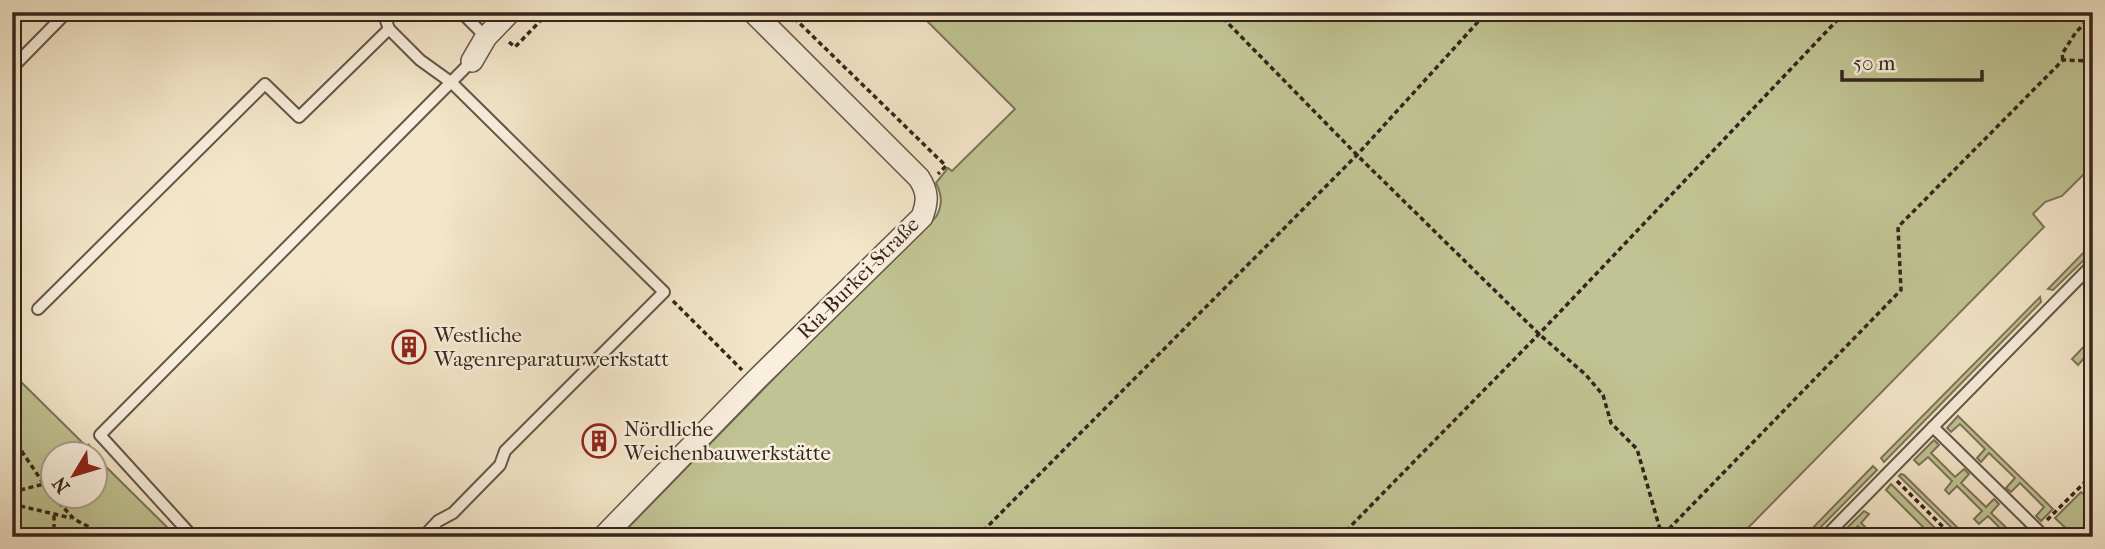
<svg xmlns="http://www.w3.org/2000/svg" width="2105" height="549" font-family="'IM FELL French Canon',serif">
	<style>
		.green { fill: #c0c393; stroke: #7a7458; stroke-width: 2 }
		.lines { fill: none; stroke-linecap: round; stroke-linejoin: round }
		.service-casing { stroke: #655548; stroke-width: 14 }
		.minor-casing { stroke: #655548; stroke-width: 24 }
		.path { stroke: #35251c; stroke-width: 3.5; stroke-dasharray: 5 3.5; stroke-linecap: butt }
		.service { stroke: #f8efdd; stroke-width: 10 }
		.minor { stroke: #f8efdd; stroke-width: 21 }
		.labels { text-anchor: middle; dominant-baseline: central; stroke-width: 5; stroke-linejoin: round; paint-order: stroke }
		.street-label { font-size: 21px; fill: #35251c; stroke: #f8efdd }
		.poi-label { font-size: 21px; fill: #35251c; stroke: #f8efdd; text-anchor: start }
	</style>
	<rect width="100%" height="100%" fill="#f4e6ca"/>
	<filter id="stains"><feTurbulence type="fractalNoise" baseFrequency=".00286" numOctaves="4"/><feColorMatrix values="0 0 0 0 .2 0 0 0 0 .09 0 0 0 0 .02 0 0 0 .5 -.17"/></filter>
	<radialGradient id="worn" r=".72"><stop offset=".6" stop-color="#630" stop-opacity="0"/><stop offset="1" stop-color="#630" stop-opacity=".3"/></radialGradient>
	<g class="green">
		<path d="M918 12H2093V165L2062 196 2045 202 2033 214 2044 227 1739 537H619L826 325 936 217C943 205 942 195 936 183L948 168 952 171 1015 109Z"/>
		<polygon points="2093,243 2093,251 2053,290 2048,289"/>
		<polygon points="2040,297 2041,302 1884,462 1881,458"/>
		<polygon points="2092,338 2093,349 2089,352 2093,356 2093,362 2086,356 2078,365 2072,359"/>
		<polygon points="12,373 94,454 52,454 52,496 94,496 94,455 177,537 12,537"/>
		<polygon points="1958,416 2053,509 2041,521 2036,516 2044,507 2020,483 2011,492 2006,488 2015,478 1989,453 1981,462 1977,458 1985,449 1960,424 1951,432 1947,428"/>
		<polygon points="1934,440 1939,445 1931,453 1955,477 1964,469 1969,474 1961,483 1986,507 1994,499 1999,504 1991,513 2016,537 2024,528 2030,533 2026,537 2009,537 1988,516 1979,524 1974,519 1982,511 1957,486 1949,494 1945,490 1952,481 1928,457 1919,465 1914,460"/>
		<polygon points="1873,466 1877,470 1811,537 1804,537"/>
		<polygon points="1901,474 1904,475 1967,537 1961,537 1899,476"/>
		<polygon points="1891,484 1944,537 1933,537 1886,490"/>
		<path d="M2081 492 2088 498C2082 517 2091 521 2093 537H2075L2055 518Z"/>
		<polygon points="1864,511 1869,514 1861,523 1876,537 1869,537 1858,526 1850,535 1846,529"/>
	</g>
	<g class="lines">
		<defs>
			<g id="service">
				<polyline points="383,12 389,29 420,60 452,83 664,292 505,451 500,465 453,513 438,521 423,537"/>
				<polyline points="461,12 486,37"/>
				<polyline points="12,68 67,12"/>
				<polyline points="38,309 265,84 299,117 389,29"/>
				<polyline points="1933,427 2045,537"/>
				<polyline points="193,537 100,435 472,61"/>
				<polyline points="1825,537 2093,264"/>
			</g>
			<g id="minor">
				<polyline points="472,61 486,37 510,12"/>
				<path d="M603 537 754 382 922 217C928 201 928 192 919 178L753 12"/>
			</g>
		</defs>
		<use href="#service" class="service-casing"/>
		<use href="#minor" class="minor-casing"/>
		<g class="path">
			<polyline points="788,12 946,166 938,174"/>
			<polyline points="1217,12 1357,155 1539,334 1586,375 1603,395 1611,423 1637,449 1662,536"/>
			<polyline points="509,42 515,47 549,12"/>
			<polyline points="2063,60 2062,54 2076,32 2093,15"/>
			<polyline points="673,301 742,370"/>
			<polyline points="12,437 52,496"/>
			<polyline points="80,454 91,444"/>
			<polyline points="1897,481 1953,537"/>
			<polyline points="12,492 44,484 52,479"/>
			<polyline points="53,496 74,519 108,537"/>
			<polyline points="12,504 71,518"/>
			<polyline points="2047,520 2093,474"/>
			<polyline points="1663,535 1901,290 1898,227 2063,60 2093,61"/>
			<polyline points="51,537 54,530 54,513"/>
			<polyline points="977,537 1357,155 1487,12"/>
			<polyline points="1340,537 1539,334 1845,12"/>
		</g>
		<use href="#service" class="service"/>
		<use href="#minor" class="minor"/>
	</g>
	<defs>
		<symbol id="building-ring" viewBox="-11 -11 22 22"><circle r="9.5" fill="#f8efdd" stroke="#8f2418" stroke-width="1.5"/><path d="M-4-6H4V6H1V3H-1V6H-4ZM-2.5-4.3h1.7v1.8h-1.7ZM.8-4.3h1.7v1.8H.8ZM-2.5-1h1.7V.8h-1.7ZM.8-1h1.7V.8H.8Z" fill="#8f2418"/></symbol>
	</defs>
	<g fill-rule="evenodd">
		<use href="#building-ring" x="390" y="328" width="38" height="38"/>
		<use href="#building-ring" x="580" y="422" width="38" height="38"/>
	</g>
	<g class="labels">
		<g class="street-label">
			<text transform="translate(858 278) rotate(-45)">Ria-Burkei-Straße</text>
		</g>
		<g class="poi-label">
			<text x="434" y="335">Westliche<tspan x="434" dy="24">Wagenreparaturwerkstatt</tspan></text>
			<text x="624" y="429">Nördliche<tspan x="624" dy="24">Weichenbauwerkstätte</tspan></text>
		</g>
	</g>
	<rect width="2105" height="549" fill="none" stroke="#f4e6ca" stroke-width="42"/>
	<rect x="14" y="14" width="2077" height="521" fill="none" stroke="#35251c" stroke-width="3.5"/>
	<rect x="21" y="21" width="2063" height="507" fill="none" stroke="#35251c" stroke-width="2"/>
	<g transform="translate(74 475) rotate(232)"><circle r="33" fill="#f8efdd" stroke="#aa9e90" stroke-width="2"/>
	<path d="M0-5L12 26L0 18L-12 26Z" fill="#8f2418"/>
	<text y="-10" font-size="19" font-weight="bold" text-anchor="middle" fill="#35251c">N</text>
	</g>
	<path d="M1842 70v10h140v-10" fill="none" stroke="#35251c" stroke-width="3.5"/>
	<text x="1853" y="70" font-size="21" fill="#35251c" stroke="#f8efdd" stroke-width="5" paint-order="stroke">50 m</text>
	<rect width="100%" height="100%" filter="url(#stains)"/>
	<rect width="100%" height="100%" fill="url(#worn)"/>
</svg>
